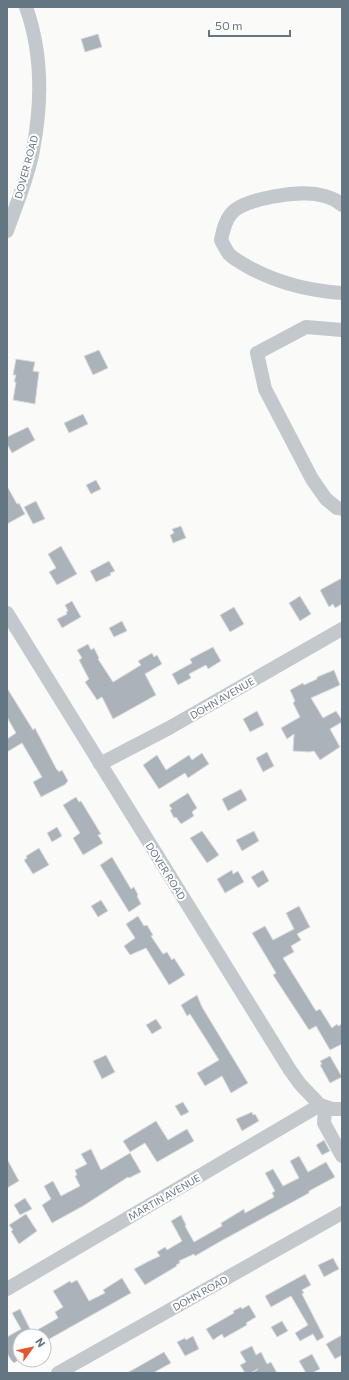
<svg xmlns="http://www.w3.org/2000/svg" width="349" height="1380" font-family="Commissioner,sans-serif">
	<style>
		.building { fill: #aab3b9; stroke: #dcdcda }
		.lines { fill: none; stroke-linecap: round; stroke-linejoin: round }
		.minor { stroke: #c3c8cc; stroke-width: 14 }
		.labels { text-anchor: middle; dominant-baseline: central; stroke-width: 4; stroke-linejoin: round; paint-order: stroke }
		.street-label { font-size: 10px; fill: #657683; stroke: #fff }
	</style>
	<rect width="100%" height="100%" fill="#fafaf8"/>
	<g class="building">
		<polygon points="98,34 102,47 85,52 81,39"/>
		<polygon points="99,350 108,368 93,375 84,356"/>
		<polygon points="16,359 35,362 33,371 39,372 35,404 13,400 16,382 14,382 16,375 13,375"/>
		<polygon points="83,414 88,424 69,433 64,423"/>
		<polygon points="28,427 35,440 12,453 7,444 7,437"/>
		<polygon points="96,480 101,489 91,494 86,485"/>
		<polygon points="7,486 17,504 19,503 25,514 7,524"/>
		<polygon points="36,501 45,519 33,524 24,507"/>
		<polygon points="181,526 186,538 173,543 170,535 174,533 172,529"/>
		<polygon points="61,546 77,574 57,585 49,572 56,568 48,554"/>
		<polygon points="109,561 115,571 110,573 111,575 96,582 90,571"/>
		<polygon points="342,578 342,604 335,608 333,604 329,607 320,590"/>
		<polygon points="300,596 311,614 300,621 289,603"/>
		<polygon points="72,601 81,617 62,628 57,619 67,614 66,612 68,611 65,605"/>
		<polygon points="234,607 244,624 230,632 220,615"/>
		<polygon points="122,621 127,631 114,637 109,628"/>
		<polygon points="88,644 91,650 94,648 99,658 98,659 113,682 141,665 138,661 152,653 154,657 157,655 162,664 145,674 156,695 113,719 102,697 97,700 85,682 89,679 79,660 82,658 77,650"/>
		<polygon points="213,647 221,661 208,669 206,665 189,674 191,678 178,685 172,674 192,663 190,659"/>
		<polygon points="334,670 340,685 311,698 323,718 336,711 342,720 342,722 330,729 340,747 320,760 314,751 310,752 293,751 294,734 287,739 281,728 300,717 293,703 295,701 290,690 303,683 304,685 317,679 317,677"/>
		<polygon points="7,688 33,730 35,728 37,732 57,770 58,770 59,772 62,770 68,781 66,783 66,784 41,797 33,782 42,777 22,743 7,752 7,739 16,733 7,717"/>
		<polygon points="257,711 264,725 250,732 243,719"/>
		<polygon points="267,752 274,766 263,772 256,758"/>
		<polygon points="202,753 209,764 188,778 185,773 159,789 143,765 157,755 166,770 189,755 192,760"/>
		<polygon points="241,789 247,800 228,811 222,799"/>
		<polygon points="188,793 197,808 192,812 194,816 181,824 176,817 174,818 170,810 172,809 169,805"/>
		<polygon points="76,797 79,802 81,801 101,834 98,835 103,843 83,855 73,838 80,833 63,805"/>
		<polygon points="57,827 62,836 52,842 47,833"/>
		<polygon points="202,831 219,855 207,863 190,838"/>
		<polygon points="254,831 259,841 242,851 236,840"/>
		<polygon points="39,848 49,865 33,874 24,860 27,858 26,856"/>
		<polygon points="112,857 131,889 134,887 138,895 137,896 141,904 129,912 100,865"/>
		<polygon points="232,870 233,874 238,871 244,882 225,893 217,879"/>
		<polygon points="263,870 269,881 258,888 251,877"/>
		<polygon points="101,900 108,911 98,917 91,906"/>
		<polygon points="299,906 310,927 297,934 301,940 291,946 294,952 283,958 316,1011 320,1009 332,1028 337,1024 338,1026 342,1024 342,1044 330,1050 316,1026 309,1030 273,975 276,973 252,933 265,926 273,940 294,929 286,913"/>
		<polygon points="138,916 144,926 147,925 153,935 151,936 163,954 167,952 172,960 174,958 185,975 169,985 146,948 130,955 124,946 135,938 126,924"/>
		<polygon points="197,995 202,1007 248,1083 231,1093 222,1076 205,1086 197,1073 219,1060 190,1014 187,1016 181,1005"/>
		<polygon points="156,1019 162,1028 152,1034 146,1025"/>
		<polygon points="106,1055 115,1072 102,1079 93,1061"/>
		<polygon points="330,1056 342,1077 330,1083 320,1065 322,1064 320,1061"/>
		<polygon points="183,1102 189,1112 181,1116 175,1106"/>
		<polygon points="252,1112 253,1115 255,1114 259,1121 242,1131 236,1119"/>
		<polygon points="156,1121 168,1140 187,1129 194,1141 157,1162 145,1143 130,1152 123,1141"/>
		<polygon points="324,1140 330,1151 322,1155 316,1145"/>
		<polygon points="91,1149 101,1170 130,1153 141,1172 129,1178 128,1177 83,1206 52,1223 42,1205 51,1199 44,1186 53,1181 61,1196 80,1186 75,1176 77,1175 75,1170 87,1164 81,1154"/>
		<polygon points="299,1156 308,1172 326,1162 335,1177 309,1191 309,1193 221,1241 195,1256 194,1254 179,1261 180,1263 176,1265 177,1266 145,1285 134,1269 149,1261 160,1256 157,1252 165,1247 167,1250 182,1241 171,1221 181,1215 186,1225 185,1226 194,1242 222,1226 221,1223 244,1209 245,1213 274,1197 272,1193 275,1191 265,1173 273,1169 283,1186 299,1178 290,1161"/>
		<polygon points="7,1159 19,1181 7,1188"/>
		<polygon points="25,1198 32,1209 20,1215 14,1205"/>
		<polygon points="26,1214 37,1231 19,1244 11,1231 13,1230 9,1225"/>
		<polygon points="333,1258 339,1269 324,1277 318,1265"/>
		<polygon points="305,1274 311,1285 302,1290 304,1293 302,1294 324,1337 317,1341 313,1334 300,1341 295,1333 308,1325 291,1296 271,1307 265,1296"/>
		<polygon points="122,1278 131,1293 44,1342 44,1336 20,1336 20,1359 14,1363 11,1360 7,1353 7,1337 21,1329 12,1313 20,1309 32,1333 58,1318 55,1312 63,1307 53,1291 70,1281 71,1283 77,1280 89,1301 105,1293 103,1290"/>
		<polygon points="249,1305 256,1317 246,1323 247,1325 224,1338 222,1334 213,1340 206,1329 234,1313 233,1311 241,1307 242,1309"/>
		<polygon points="282,1321 288,1331 277,1337 271,1327"/>
		<polygon points="342,1335 342,1355 335,1359 326,1344"/>
		<polygon points="193,1336 199,1349 185,1356 177,1342 185,1338 186,1340"/>
		<polygon points="252,1346 256,1355 261,1352 267,1364 271,1362 277,1373 252,1373 258,1369 251,1373 245,1373 240,1365 246,1362 240,1352"/>
		<polygon points="164,1352 171,1363 153,1373 127,1373"/>
		<polygon points="312,1354 320,1369 312,1373 306,1373 299,1361"/>
	</g>
	<g class="lines">
		<g class="minor">
			<path d="M342 205C337 200 327 196 320 195 301 190 243 198 231 214 225 221 223 231 221 240 223 244 226 250 229 254 235 260 245 265 252 269 281 284 310 291 342 293"/>
			<path d="M7 231C16 205 28 178 33 150 42 103 42 52 26 7"/>
			<polyline points="342,330 306,327 257,353 265,389 312,479 326,499 337,508 342,509"/>
			<polyline points="7,613 290,1070 300,1084 320,1105 332,1109 342,1109"/>
			<polyline points="100,764 169,728 342,629"/>
			<polyline points="325,1107 324,1123 342,1156"/>
			<polyline points="7,1289 320,1105"/>
			<polyline points="58,1373 342,1213"/>
		</g>
	</g>
	<g class="labels">
		<g class="street-label">
			<text transform="translate(26 167) rotate(-75)">DOVER ROAD</text>
			<text transform="translate(222 698) rotate(-30)">DOHN AVENUE</text>
			<text transform="translate(166 871) rotate(58)">DOVER ROAD</text>
			<text transform="translate(164 1197) rotate(-30)">MARTIN AVENUE</text>
			<text transform="translate(200 1293) rotate(-29)">DOHN ROAD</text>
		</g>
	</g>
	<rect width="349" height="1380" fill="none" stroke="#657683" stroke-width="16"/>
	<g transform="translate(32 1348) rotate(57)"><circle r="19" fill="#ffffff" stroke="#c1c8cd"/>
	<path d="M0-3L7 15L0 10L-7 15Z" fill="#e4572e"/>
	<text y="-6" font-size="11" font-weight="bold" text-anchor="middle" fill="#657683">N</text>
	</g>
	<path d="M209 30v6h81v-6" fill="none" stroke="#657683" stroke-width="2"/>
	<text x="215" y="30" font-size="12" fill="#657683" stroke="#ffffff" stroke-width="3" paint-order="stroke">50 m</text>
</svg>
